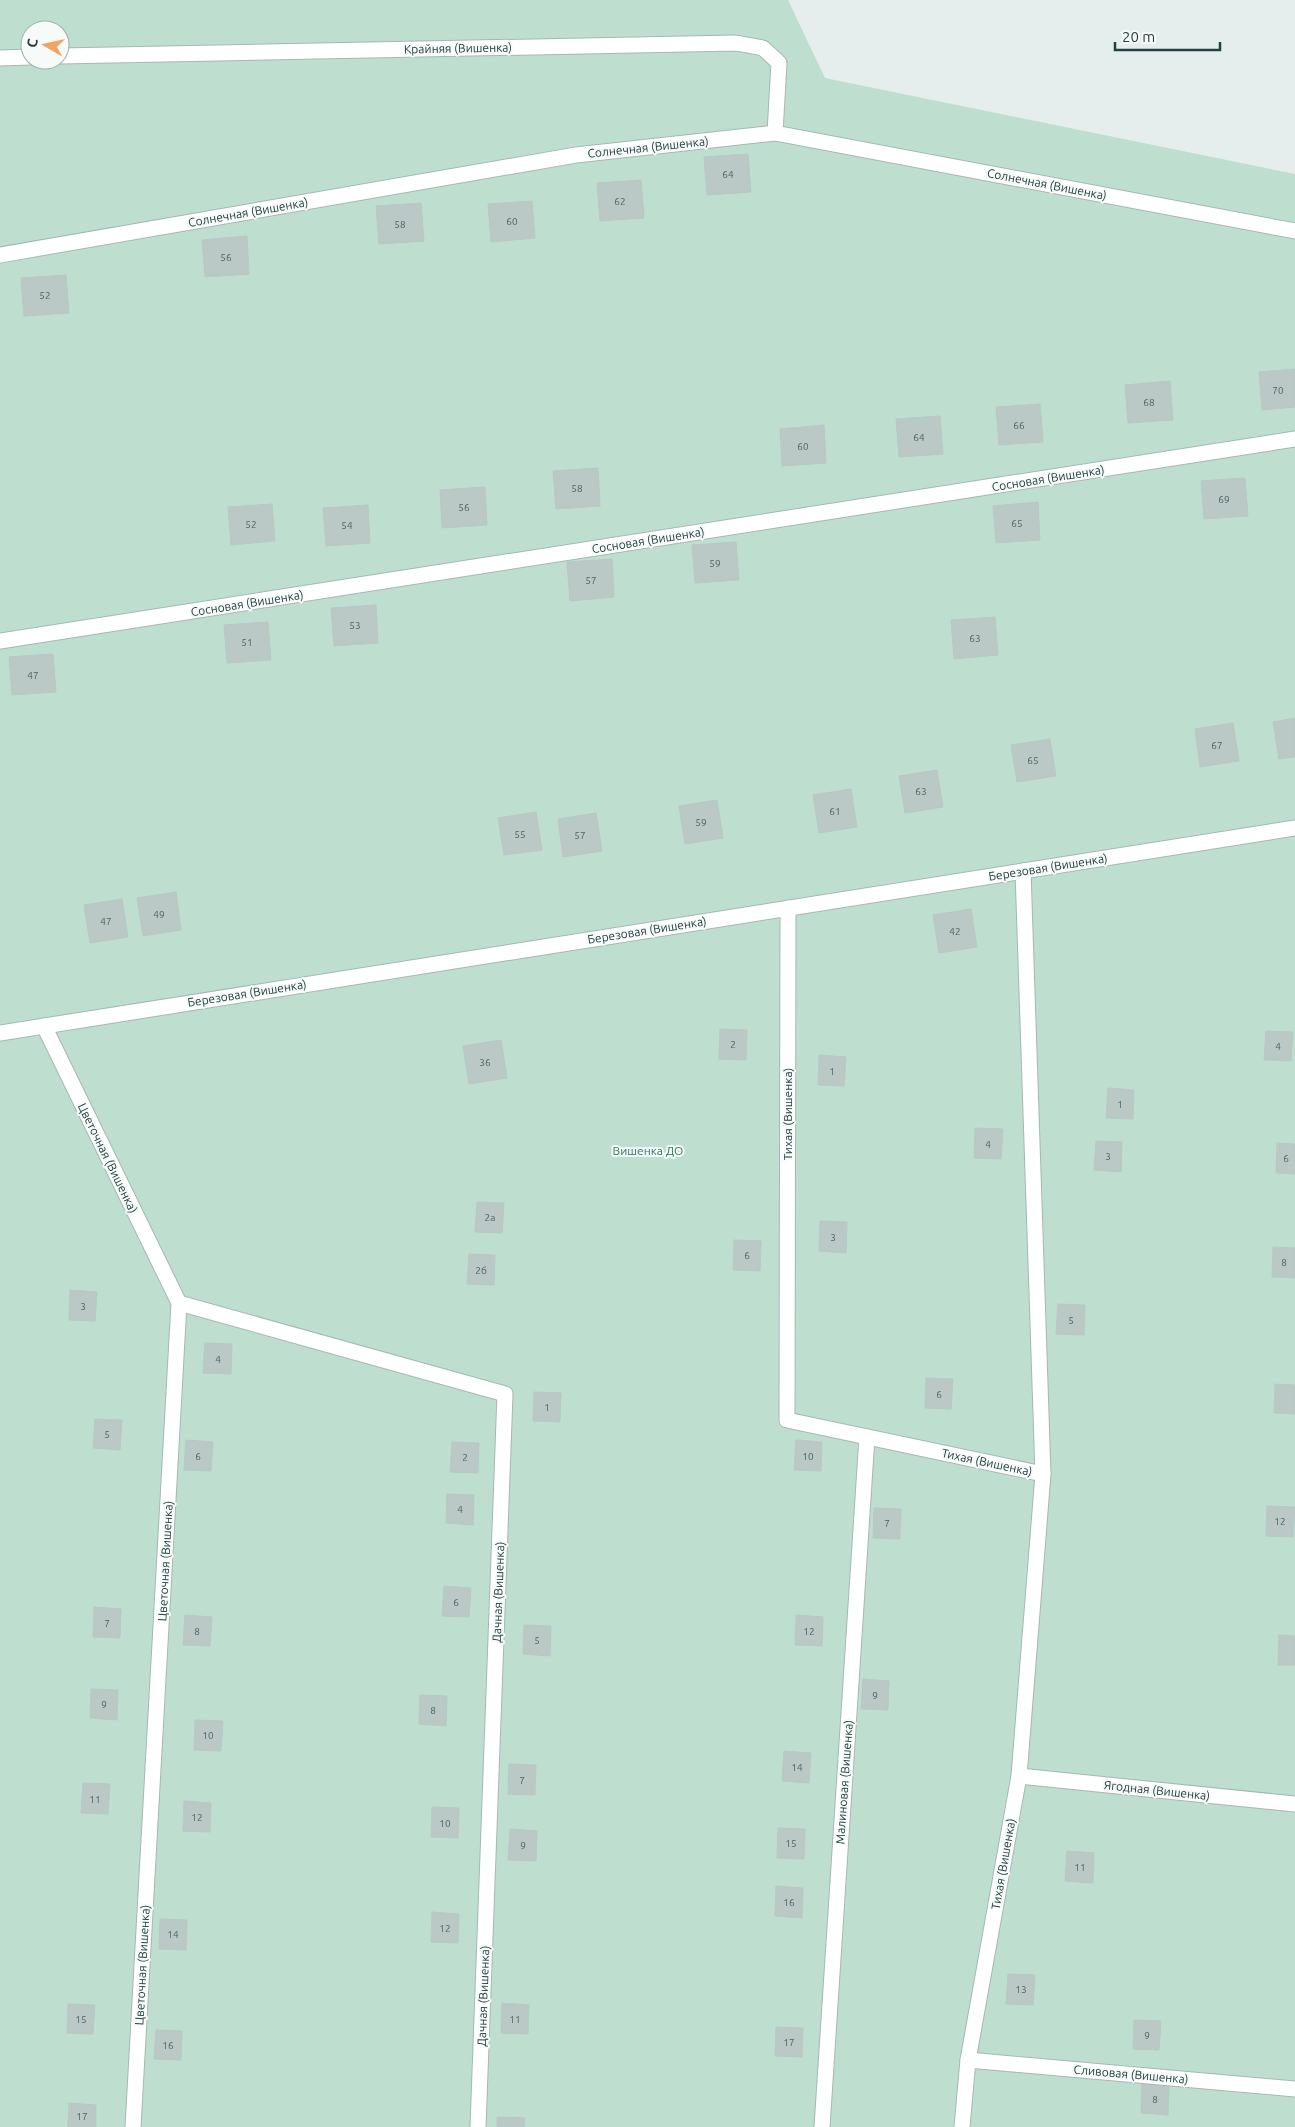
<svg xmlns="http://www.w3.org/2000/svg" width="1295" height="2127" font-family="Ubuntu,sans-serif">
	<style>
		.green { fill: #bedfcf; fill-rule: evenodd }
		.building { fill: #bac9c6; stroke: #b7c8c5 }
		.lines { fill: none; stroke-linecap: round; stroke-linejoin: round }
		.lane-casing { stroke: #a7b7b5; stroke-width: 17 }
		.lane { stroke: #fff; stroke-width: 15 }
		.labels { text-anchor: middle; dominant-baseline: central; stroke-width: 4; stroke-linejoin: round; paint-order: stroke }
		.number-label { font-size: 10px; fill: #4a6362 }
		.street-label { font-size: 12px; fill: #244140; stroke: #f6faf9 }
		.park-label { font-size: 12px; fill: #2e785b; stroke: #f6faf9 }
	</style>
	<rect width="100%" height="100%" fill="#e5eeec"/>
	<path class="green" d="M0 0H788L825 78 1295 174V2127H0ZM30 30H60V60H30Z"/>
	<g class="building">
		<polygon points="748,154 751,192 707,195 704,157"/>
		<polygon points="641,180 644,218 600,221 597,183"/>
		<polygon points="532,201 535,238 491,242 488,204"/>
		<polygon points="421,203 424,241 379,244 376,206"/>
		<polygon points="247,236 249,274 205,277 202,240"/>
		<polygon points="66,275 69,313 24,316 21,278"/>
		<polygon points="1295,369 1295,407 1262,410 1259,372"/>
		<polygon points="1170,381 1173,420 1128,423 1125,385"/>
		<polygon points="1040,404 1043,442 999,445 996,407"/>
		<polygon points="940,416 943,454 899,457 896,419"/>
		<polygon points="824,425 826,463 782,466 780,429"/>
		<polygon points="598,468 600,506 556,509 553,471"/>
		<polygon points="1245,478 1248,516 1204,519 1201,481"/>
		<polygon points="485,487 487,525 442,528 440,490"/>
		<polygon points="1038,502 1040,540 996,543 993,506"/>
		<polygon points="272,504 275,541 231,545 228,507"/>
		<polygon points="368,505 370,543 326,546 323,508"/>
		<polygon points="736,542 739,580 695,583 692,545"/>
		<polygon points="612,559 614,597 570,601 567,562"/>
		<polygon points="376,605 378,643 334,646 331,608"/>
		<polygon points="995,617 998,655 954,659 951,620"/>
		<polygon points="268,622 271,660 227,663 224,625"/>
		<polygon points="53,654 56,692 12,695 9,657"/>
		<polygon points="1295,718 1295,757 1279,759 1273,722"/>
		<polygon points="1233,723 1239,761 1200,767 1195,729"/>
		<polygon points="1050,739 1056,776 1017,782 1011,745"/>
		<polygon points="937,770 943,807 905,813 899,776"/>
		<polygon points="851,789 857,827 819,833 813,795"/>
		<polygon points="717,800 723,838 685,844 679,806"/>
		<polygon points="536,812 542,850 504,855 498,818"/>
		<polygon points="596,813 602,851 563,857 558,819"/>
		<polygon points="176,892 181,930 143,936 137,898"/>
		<polygon points="122,899 128,937 90,943 84,905"/>
		<polygon points="971,909 977,947 939,953 933,915"/>
		<polygon points="720,1029 747,1030 746,1060 719,1059"/>
		<polygon points="1266,1031 1293,1032 1291,1061 1264,1060"/>
		<polygon points="501,1040 507,1078 469,1084 463,1046"/>
		<polygon points="819,1055 846,1057 844,1086 818,1085"/>
		<polygon points="1108,1088 1134,1090 1133,1119 1106,1118"/>
		<polygon points="975,1128 1003,1129 1001,1159 974,1158"/>
		<polygon points="1096,1141 1122,1142 1121,1172 1094,1170"/>
		<polygon points="1277,1143 1295,1144 1295,1174 1276,1173"/>
		<polygon points="477,1202 504,1203 502,1233 475,1232"/>
		<polygon points="820,1221 847,1222 846,1253 819,1251"/>
		<polygon points="734,1240 761,1241 760,1271 733,1270"/>
		<polygon points="1273,1247 1295,1248 1295,1278 1272,1277"/>
		<polygon points="469,1254 495,1255 494,1285 467,1284"/>
		<polygon points="70,1290 97,1292 95,1321 69,1320"/>
		<polygon points="1058,1304 1085,1305 1084,1335 1056,1334"/>
		<polygon points="205,1343 232,1344 231,1374 203,1373"/>
		<polygon points="926,1378 953,1379 951,1409 925,1408"/>
		<polygon points="1275,1384 1295,1385 1295,1414 1274,1413"/>
		<polygon points="534,1392 561,1393 560,1422 533,1421"/>
		<polygon points="95,1419 122,1420 120,1450 93,1448"/>
		<polygon points="186,1440 213,1442 211,1471 184,1470"/>
		<polygon points="796,1440 822,1442 821,1471 794,1470"/>
		<polygon points="452,1442 479,1443 478,1473 450,1472"/>
		<polygon points="447,1494 474,1495 473,1525 446,1523"/>
		<polygon points="1267,1506 1295,1507 1293,1537 1266,1536"/>
		<polygon points="874,1508 901,1509 900,1539 873,1538"/>
		<polygon points="444,1586 471,1588 469,1617 442,1616"/>
		<polygon points="94,1607 121,1609 120,1638 93,1637"/>
		<polygon points="185,1615 212,1617 210,1646 183,1645"/>
		<polygon points="796,1615 823,1617 822,1646 795,1645"/>
		<polygon points="524,1625 551,1626 550,1656 523,1654"/>
		<polygon points="1279,1635 1295,1636 1295,1665 1278,1665"/>
		<polygon points="863,1679 889,1681 888,1710 861,1709"/>
		<polygon points="91,1689 118,1690 117,1720 90,1718"/>
		<polygon points="420,1695 447,1696 446,1726 419,1724"/>
		<polygon points="195,1720 223,1721 221,1751 194,1750"/>
		<polygon points="784,1751 811,1753 809,1783 782,1781"/>
		<polygon points="509,1764 536,1765 535,1795 508,1794"/>
		<polygon points="83,1783 110,1784 108,1814 81,1813"/>
		<polygon points="184,1801 211,1803 210,1832 183,1831"/>
		<polygon points="432,1807 459,1808 458,1838 431,1837"/>
		<polygon points="778,1828 805,1829 804,1859 777,1858"/>
		<polygon points="510,1829 537,1831 536,1861 508,1860"/>
		<polygon points="1067,1851 1094,1853 1093,1883 1065,1881"/>
		<polygon points="776,1886 803,1888 802,1918 775,1916"/>
		<polygon points="432,1912 459,1914 458,1943 431,1942"/>
		<polygon points="160,1919 187,1920 186,1950 159,1949"/>
		<polygon points="1008,1974 1035,1975 1033,2005 1006,2004"/>
		<polygon points="502,2003 529,2005 528,2034 501,2033"/>
		<polygon points="68,2004 95,2005 93,2034 67,2033"/>
		<polygon points="1134,2020 1161,2021 1159,2050 1133,2049"/>
		<polygon points="776,2027 803,2028 802,2057 775,2056"/>
		<polygon points="156,2030 182,2031 181,2060 154,2059"/>
		<polygon points="1142,2083 1169,2085 1168,2115 1141,2113"/>
		<polygon points="69,2103 96,2105 96,2127 68,2127"/>
		<polygon points="497,2117 525,2118 524,2127 497,2127"/>
	</g>
	<g class="lines">
		<defs>
			<g id="lane">
				<polyline points="60,56 736,43 763,48 779,63 775,133"/>
				<polyline points="0,58 30,57"/>
				<polyline points="0,255 576,155 775,133 1295,231"/>
				<polyline points="0,641 1295,439"/>
				<polyline points="1023,871 1043,1474"/>
				<polyline points="788,908 787,1420 1043,1474 1019,1776 968,2060 962,2127"/>
				<polyline points="44,1026 179,1303 133,2127"/>
				<polyline points="0,1033 1295,828"/>
				<polyline points="179,1303 505,1394 478,2127"/>
				<polyline points="1019,1776 1295,1804"/>
				<polyline points="968,2060 1295,2089"/>
				<polyline points="822,2127 867,1437"/>
			</g>
		</defs>
		<use href="#lane" class="lane-casing"/>
		<use href="#lane" class="lane"/>
	</g>
	<g class="labels">
		<g class="number-label">
			<text x="728" y="174">64</text>
			<text x="620" y="201">62</text>
			<text x="512" y="221">60</text>
			<text x="400" y="224">58</text>
			<text x="226" y="257">56</text>
			<text x="45" y="295">52</text>
			<text x="1278" y="390">70</text>
			<text x="1149" y="402">68</text>
			<text x="1019" y="425">66</text>
			<text x="919" y="437">64</text>
			<text x="803" y="446">60</text>
			<text x="577" y="488">58</text>
			<text x="1224" y="499">69</text>
			<text x="464" y="507">56</text>
			<text x="1017" y="523">65</text>
			<text x="251" y="524">52</text>
			<text x="347" y="525">54</text>
			<text x="715" y="563">59</text>
			<text x="591" y="580">57</text>
			<text x="355" y="625">53</text>
			<text x="975" y="638">63</text>
			<text x="247" y="642">51</text>
			<text x="33" y="675">47</text>
			<text x="1217" y="745">67</text>
			<text x="1033" y="760">65</text>
			<text x="921" y="791">63</text>
			<text x="835" y="811">61</text>
			<text x="701" y="822">59</text>
			<text x="520" y="834">55</text>
			<text x="580" y="835">57</text>
			<text x="159" y="914">49</text>
			<text x="106" y="921">47</text>
			<text x="955" y="931">42</text>
			<text x="733" y="1044">2</text>
			<text x="1278" y="1046">4</text>
			<text x="485" y="1062">36</text>
			<text x="832" y="1071">1</text>
			<text x="1120" y="1104">1</text>
			<text x="988" y="1144">4</text>
			<text x="1108" y="1156">3</text>
			<text x="1286" y="1158">6</text>
			<text x="490" y="1217">2а</text>
			<text x="833" y="1237">3</text>
			<text x="747" y="1255">6</text>
			<text x="1284" y="1262">8</text>
			<text x="481" y="1270">2б</text>
			<text x="83" y="1306">3</text>
			<text x="1071" y="1320">5</text>
			<text x="218" y="1359">4</text>
			<text x="939" y="1394">6</text>
			<text x="547" y="1407">1</text>
			<text x="107" y="1434">5</text>
			<text x="198" y="1456">6</text>
			<text x="808" y="1456">10</text>
			<text x="465" y="1457">2</text>
			<text x="460" y="1509">4</text>
			<text x="1280" y="1521">12</text>
			<text x="887" y="1523">7</text>
			<text x="456" y="1602">6</text>
			<text x="107" y="1623">7</text>
			<text x="197" y="1631">8</text>
			<text x="809" y="1631">12</text>
			<text x="537" y="1640">5</text>
			<text x="875" y="1695">9</text>
			<text x="104" y="1704">9</text>
			<text x="433" y="1710">8</text>
			<text x="208" y="1735">10</text>
			<text x="797" y="1767">14</text>
			<text x="522" y="1780">7</text>
			<text x="95" y="1799">11</text>
			<text x="197" y="1817">12</text>
			<text x="445" y="1823">10</text>
			<text x="791" y="1843">15</text>
			<text x="523" y="1845">9</text>
			<text x="1080" y="1867">11</text>
			<text x="789" y="1902">16</text>
			<text x="445" y="1928">12</text>
			<text x="173" y="1934">14</text>
			<text x="1021" y="1989">13</text>
			<text x="81" y="2019">15</text>
			<text x="515" y="2019">11</text>
			<text x="1147" y="2035">9</text>
			<text x="789" y="2042">17</text>
			<text x="168" y="2045">16</text>
			<text x="1155" y="2099">8</text>
			<text x="82" y="2116">17</text>
		</g>
		<g class="street-label">
			<text transform="translate(458 48) rotate(-1)">Крайняя (Вишенка)</text>
			<text transform="translate(648 147) rotate(-6)">Солнечная (Вишенка)</text>
			<text transform="translate(1047 184) rotate(11)">Солнечная (Вишенка)</text>
			<text transform="translate(248 212) rotate(-10)">Солнечная (Вишенка)</text>
			<text transform="translate(1048 478) rotate(-9)">Сосновая (Вишенка)</text>
			<text transform="translate(648 540) rotate(-9)">Сосновая (Вишенка)</text>
			<text transform="translate(247 603) rotate(-9)">Сосновая (Вишенка)</text>
			<text transform="translate(1048 867) rotate(-9)">Березовая (Вишенка)</text>
			<text transform="translate(647 930) rotate(-9)">Березовая (Вишенка)</text>
			<text transform="translate(247 993) rotate(-9)">Березовая (Вишенка)</text>
			<text transform="translate(787 1114) rotate(-90)">Тихая (Вишенка)</text>
			<text transform="translate(108 1158) rotate(64)">Цветочная (Вишенка)</text>
			<text transform="translate(987 1462) rotate(12)">Тихая (Вишенка)</text>
			<text transform="translate(165 1561) rotate(-87)">Цветочная (Вишенка)</text>
			<text transform="translate(498 1592) rotate(-88)">Дачная (Вишенка)</text>
			<text transform="translate(844 1782) rotate(-86)">Малиновая (Вишенка)</text>
			<text transform="translate(1157 1790) rotate(6)">Ягодная (Вишенка)</text>
			<text transform="translate(1003 1864) rotate(-80)">Тихая (Вишенка)</text>
			<text transform="translate(142 1965) rotate(-87)">Цветочная (Вишенка)</text>
			<text transform="translate(483 1996) rotate(-88)">Дачная (Вишенка)</text>
			<text transform="translate(1131 2074) rotate(5)">Сливовая (Вишенка)</text>
		</g>
		<g class="park-label">
			<text x="648" y="1150">Вишенка ДО</text>
		</g>
	</g>
	<g transform="translate(45 45) rotate(279)"><circle r="24" fill="#f6faf9" stroke="#a2b0af"/>
	<path d="M0-4L9 19L0 12L-9 19Z" fill="#f2a560"/>
	<text y="-8" font-size="14" font-weight="bold" text-anchor="middle" fill="#244140">С</text>
	</g>
	<path d="M1115 42v8h105v-8" fill="none" stroke="#244140" stroke-width="2.5"/>
	<text x="1122" y="42" font-size="15" fill="#244140" stroke="#f6faf9" stroke-width="4" paint-order="stroke">20 m</text>
</svg>
